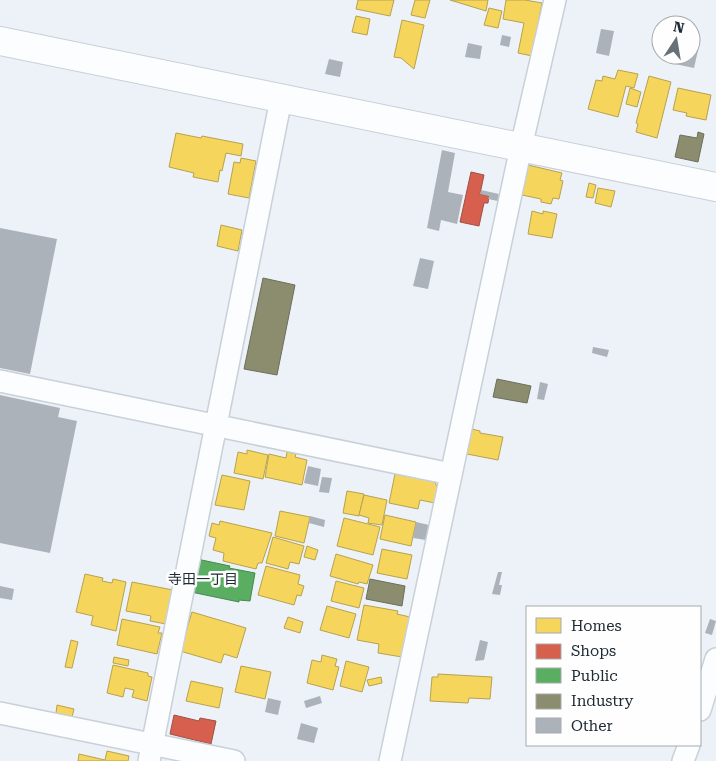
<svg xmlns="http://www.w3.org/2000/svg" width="716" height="761" font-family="'Roboto Serif','Noto Sans JP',serif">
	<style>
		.homes { fill: #f6d55c; stroke: #b6a250 }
		.shops { fill: #d6604d; stroke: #9f5046 }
		.public { fill: #5aae61; stroke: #498754 }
		.industry { fill: #8c8c6e; stroke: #6c6f5d }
		.building { fill: #abb2ba }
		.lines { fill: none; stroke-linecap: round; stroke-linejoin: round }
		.street-casing { stroke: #c8d0d8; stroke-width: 24 }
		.secondary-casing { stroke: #c8d0d8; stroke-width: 30 }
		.street { stroke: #fcfdfe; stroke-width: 21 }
		.secondary { stroke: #fcfdfe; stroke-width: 28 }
		.labels { text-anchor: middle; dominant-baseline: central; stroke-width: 5; stroke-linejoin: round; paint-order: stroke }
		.neighbourhood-label { font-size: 14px; fill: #202b35; stroke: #fefefe }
	</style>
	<rect width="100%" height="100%" fill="#ecf2f8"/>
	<g class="homes">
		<polygon points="358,0 394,0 390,16 356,9"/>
		<polygon points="415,0 430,0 425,18 411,15"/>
		<polygon points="450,0 488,0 486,11"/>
		<polygon points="506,0 525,0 542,3 532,56 518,53 524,23 503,19"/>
		<polygon points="489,8 502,11 498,28 484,25"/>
		<polygon points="356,16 370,19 367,35 352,32"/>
		<polygon points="402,20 424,25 414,69 401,58 394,57"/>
		<polygon points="618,70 638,74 634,88 626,86 618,117 588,109 596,80 602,81 603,76 615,79"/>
		<polygon points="649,76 671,82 657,138 636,132 638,124 636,123"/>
		<polygon points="630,88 641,92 637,107 626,104"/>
		<polygon points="678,88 711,95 706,120 686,116 687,113 673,110"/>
		<polygon points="176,133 201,138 202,136 243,144 241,156 226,153 222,171 220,170 218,182 193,177 194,173 169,167"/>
		<polygon points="241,158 256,161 249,198 228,194 234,162 240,163"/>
		<polygon points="528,165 562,173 560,180 563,181 559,199 553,198 551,204 541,202 541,199 522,195"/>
		<polygon points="589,183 596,185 593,198 586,197"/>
		<polygon points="598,188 615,191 611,207 595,203"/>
		<polygon points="532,211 543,214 543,211 557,214 552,238 528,234"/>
		<polygon points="221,225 242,230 238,251 217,246"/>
		<polygon points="472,429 480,431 480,433 503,437 498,460 467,454"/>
		<polygon points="247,450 268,455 263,479 234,473 238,452 247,454"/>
		<polygon points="287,452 296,454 295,457 307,460 302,485 265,477 269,454 286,458"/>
		<polygon points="395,474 434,481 438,488 435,503 420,500 418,509 389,503"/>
		<polygon points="222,475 250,481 244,510 215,505"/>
		<polygon points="347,491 364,494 359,516 343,513"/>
		<polygon points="364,495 387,500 382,525 368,523 369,518 359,515"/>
		<polygon points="280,511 310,517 304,543 275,536"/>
		<polygon points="385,515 416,522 411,546 380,539"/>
		<polygon points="344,518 380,527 373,555 337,546"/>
		<polygon points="220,521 272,533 262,563 258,563 256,569 223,561 224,553 213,550 216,538 209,536 212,523 219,525"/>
		<polygon points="273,537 304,546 299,564 290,562 288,569 266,563"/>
		<polygon points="307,546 318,550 315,560 304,557"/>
		<polygon points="382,549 412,555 407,579 377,573"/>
		<polygon points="336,554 373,565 367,584 359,582 358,584 330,576"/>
		<polygon points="266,566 300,575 298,584 304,586 301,596 297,595 294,605 258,595"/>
		<polygon points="85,574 103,578 102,581 112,583 113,579 126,582 116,631 91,625 93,616 76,612"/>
		<polygon points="336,581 364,588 359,608 331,601"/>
		<polygon points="132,582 173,590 166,624 150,621 151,616 126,611"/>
		<polygon points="364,605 398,611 397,614 410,617 402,657 378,653 379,644 357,640"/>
		<polygon points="327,606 356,614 349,638 320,630"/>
		<polygon points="192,612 246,628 237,658 224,654 221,663 180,651"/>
		<polygon points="288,617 303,622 300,633 284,628"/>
		<polygon points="122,619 160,627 158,633 162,633 157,654 117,645"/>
		<polygon points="71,640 78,642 72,668 65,667"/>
		<polygon points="322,655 337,659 335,666 339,667 333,690 307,683 312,660 321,662"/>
		<polygon points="114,657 129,660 128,666 113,663"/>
		<polygon points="346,661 369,667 362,692 340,686"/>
		<polygon points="113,665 148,673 148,676 152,677 147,701 132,697 134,690 125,688 123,697 107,693"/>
		<polygon points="241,666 271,672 265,699 235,692"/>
		<polygon points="438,674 492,677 490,699 469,698 468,703 430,701 432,677 438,677"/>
		<polygon points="381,677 382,683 369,686 367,680"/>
		<polygon points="191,681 223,688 219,708 186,701"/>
		<polygon points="57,705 74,709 72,717 56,713"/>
		<polygon points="107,751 129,756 128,761 78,761 79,754 105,760"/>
	</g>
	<g class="shops">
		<polygon points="471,172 484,175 480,194 489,196 488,203 484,203 479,226 460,222"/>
		<polygon points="174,715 199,721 200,718 216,721 211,744 170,734"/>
	</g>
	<polygon class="public" points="197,559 230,566 229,568 255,573 250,601 239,600 239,602 191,592"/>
	<g class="industry">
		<polygon points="698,132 704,134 698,162 675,157 680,135 697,138"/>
		<polygon points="263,278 295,285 277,375 244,369"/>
		<polygon points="497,379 531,386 527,403 493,397"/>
		<polygon points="370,579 405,586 402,606 366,599"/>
	</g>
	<g class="building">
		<polygon points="601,29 614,31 609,56 596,53"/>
		<polygon points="502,35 511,37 509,47 500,45"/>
		<polygon points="468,43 482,46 480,59 465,57"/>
		<polygon points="691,45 699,46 694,68 675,64 677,55 691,55"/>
		<polygon points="329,59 343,62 340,77 325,74"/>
		<polygon points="442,150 455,153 448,192 463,195 457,224 441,220 439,231 427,228"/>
		<polygon points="481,190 499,194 498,201 488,199 489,196 480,194"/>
		<polygon points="0,228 57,239 30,374 0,368"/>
		<polygon points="420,258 434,261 428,289 413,286"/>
		<polygon points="593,347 609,350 607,357 592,353"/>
		<polygon points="540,382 548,384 544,400 537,399"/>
		<polygon points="0,395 60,408 58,417 77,421 50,553 0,543"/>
		<polygon points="308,466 321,469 318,486 304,483"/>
		<polygon points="322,477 332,478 329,493 319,492"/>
		<polygon points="310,516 325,520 324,527 309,523"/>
		<polygon points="416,522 429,525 426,540 413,538"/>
		<polygon points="498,572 502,572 499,585 502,585 500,595 492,594"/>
		<polygon points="0,586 14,589 12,600 0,598"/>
		<polygon points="710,619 716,621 712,635 705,633"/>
		<polygon points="480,640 488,642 484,660 475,661"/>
		<polygon points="320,696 322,703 306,708 304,701"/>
		<polygon points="268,698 281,701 278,715 265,712"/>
		<polygon points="301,723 318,728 314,743 297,739"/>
	</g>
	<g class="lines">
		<defs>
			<g id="street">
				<polyline points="0,381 451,474"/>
				<polyline points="700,710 716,659"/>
				<polyline points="0,713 234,761"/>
				<polyline points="149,761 281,99"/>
				<polyline points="390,761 521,147 555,0"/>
				<polyline points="683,761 689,745"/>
			</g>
			<polyline id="secondary" points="0,41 716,187"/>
		</defs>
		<use href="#street" class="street-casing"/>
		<use href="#secondary" class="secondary-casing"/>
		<use href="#street" class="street"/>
		<use href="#secondary" class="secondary"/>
	</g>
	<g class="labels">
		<g class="neighbourhood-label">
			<text x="203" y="579">寺田一丁目</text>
		</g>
	</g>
	<rect x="526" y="606" width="175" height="140" fill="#fefefe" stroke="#a5aaae"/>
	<rect x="536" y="618" width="25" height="15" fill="#f6d55c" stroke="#a5aaae"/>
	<text x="571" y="631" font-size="15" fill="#202b35">Homes</text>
	<rect x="536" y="644" width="25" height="15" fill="#d6604d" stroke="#a5aaae"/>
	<text x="571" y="656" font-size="15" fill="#202b35">Shops</text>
	<rect x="536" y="668" width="25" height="15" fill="#5aae61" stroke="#a5aaae"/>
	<text x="571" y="681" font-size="15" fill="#202b35">Public</text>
	<rect x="536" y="694" width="25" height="15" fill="#8c8c6e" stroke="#a5aaae"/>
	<text x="571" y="706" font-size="15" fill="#202b35">Industry</text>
	<rect x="536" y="718" width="25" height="15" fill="#abb2ba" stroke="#a5aaae"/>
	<text x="571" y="731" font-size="15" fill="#202b35">Other</text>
	<g transform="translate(676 40) rotate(12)"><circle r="24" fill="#fefefe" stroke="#a5aaae"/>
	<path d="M0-4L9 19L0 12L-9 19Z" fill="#677179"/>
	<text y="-8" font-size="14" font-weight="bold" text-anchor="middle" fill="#202b35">N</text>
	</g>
</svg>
